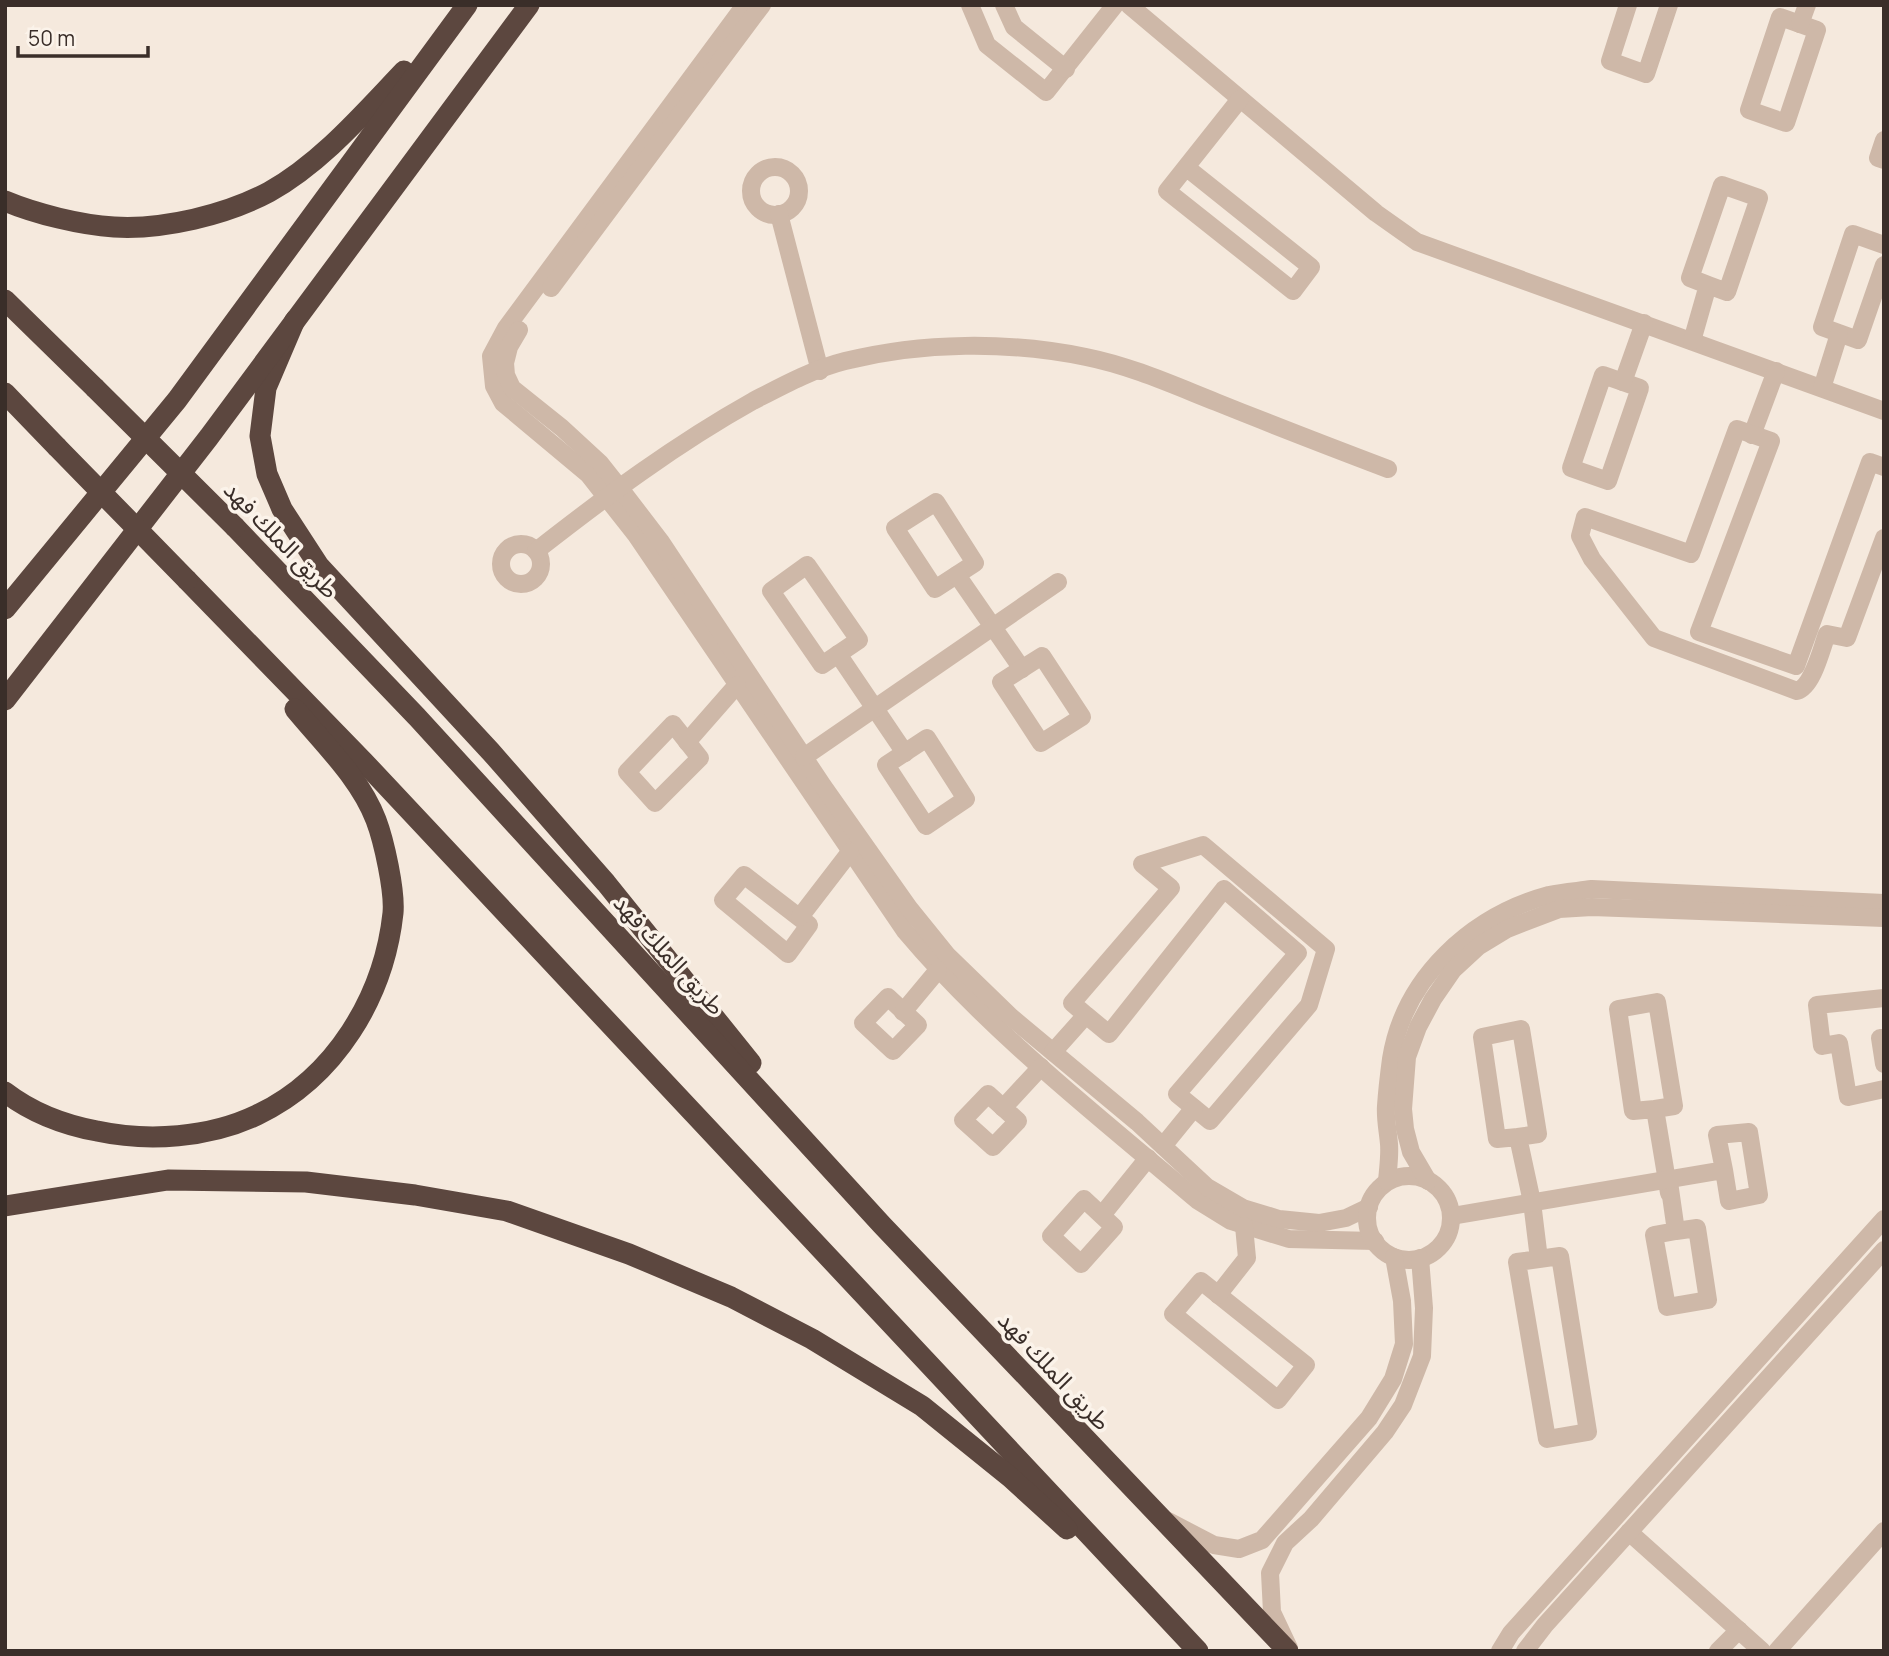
<svg xmlns="http://www.w3.org/2000/svg" width="1889" height="1656" font-family="Manrope,'Noto Sans Arabic',sans-serif">
	<style>
		.lines { fill: none; stroke-linecap: round; stroke-linejoin: round }
		.minor { stroke: #ceb8a8; stroke-width: 18 }
		.highway { stroke: #5c473f; stroke-width: 21 }
		.highway-bridge { stroke: #5c473f; stroke-width: 21 }
		.labels { text-anchor: middle; dominant-baseline: central; stroke-width: 7; stroke-linejoin: round; paint-order: stroke }
		.street-label { font-size: 24px; fill: #3a2e29; stroke: #fbf3ea }
	</style>
	<rect width="100%" height="100%" fill="#f5e9dd"/>
	<g class="lines">
		<g class="minor">
			<path d="M745 5 506 328 491 356 494 386 503 403 588 474 636 535 905 931C990 1032 1096 1114 1197 1200L1231 1221 1289 1239 1375 1241"/>
			<polyline points="970,5 987,45 1046,92 1115,5"/>
			<polyline points="1004,5 1014,27 1066,69"/>
			<polyline points="1129,5 1376,213 1417,242 1884,411"/>
			<polyline points="1628,5 1610,61 1646,74 1669,5"/>
			<polygon points="1780,17 1817,30 1786,123 1749,110"/>
			<polyline points="1800,24 1807,5"/>
			<polyline points="1884,140 1878,158 1884,160"/>
			<circle cx="775" cy="191" r="24"/>
			<polyline points="1187,168 1311,267 1293,291 1167,191 1240,99"/>
			<polyline points="779,214 820,371"/>
			<polyline points="1884,245 1853,234 1822,327 1858,340 1884,265"/>
			<polyline points="551,288 762,5"/>
			<polyline points="519,330 509,347 505,363 506,375 512,388 562,428 600,463 619,487 661,542 823,786 909,908 947,955 1011,1017 1137,1122 1207,1187 1243,1208 1279,1219 1319,1223 1346,1218 1369,1207"/>
			<polyline points="1692,341 1708,285 1727,292 1759,198 1722,185 1690,278 1708,285"/>
			<polygon points="1603,375 1640,388 1608,481 1571,468"/>
			<polyline points="1623,382 1644,323"/>
			<polyline points="1822,388 1839,334"/>
			<polyline points="1752,435 1776,371"/>
			<path d="M1884 467 1870 462 1796 666 1699 632 1771 441 1737 429 1691 554 1585 517 1580 536 1592 559 1654 638 1797 691C1813 686 1821 650 1827 634L1847 638 1884 538"/>
			<polygon points="936,502 975,563 935,589 895,528"/>
			<circle cx="521" cy="564" r="20"/>
			<path d="M536 551C605 497 676 444 753 401 782 386 813 369 845 361 922 342 1008 341 1086 357 1131 366 1173 385 1216 402 1273 425 1330 447 1388 469"/>
			<polygon points="807,565 859,640 822,665 771,591"/>
			<polyline points="957,575 1022,669"/>
			<polyline points="838,654 905,753"/>
			<polygon points="1042,656 1082,717 1041,743 1001,682"/>
			<polygon points="673,724 700,758 655,803 627,772"/>
			<polygon points="927,738 966,799 926,826 886,765"/>
			<polyline points="687,742 737,685"/>
			<polyline points="804,757 1058,582"/>
			<polygon points="744,875 809,925 788,954 723,900"/>
			<polyline points="800,917 850,852"/>
			<polygon points="888,997 918,1025 893,1051 863,1023"/>
			<polyline points="1884,998 1817,1005 1822,1046 1839,1043 1848,1097 1884,1089"/>
			<polyline points="903,1012 938,970"/>
			<polyline points="1884,1038 1880,1038 1884,1064"/>
			<polyline points="1053,1052 1086,1015 1072,1003 1171,888 1142,864 1203,845 1326,949 1309,1005 1210,1121 1177,1094 1298,953 1224,889 1109,1034 1086,1015"/>
			<polygon points="988,1094 1018,1121 993,1147 963,1120"/>
			<polyline points="1003,1108 1041,1067"/>
			<polyline points="1655,1109 1633,1111 1618,1009 1657,1002 1674,1106 1655,1109 1669,1193"/>
			<polyline points="1518,1137 1497,1139 1482,1037 1521,1029 1538,1134 1518,1137 1532,1202 1539,1259 1517,1262 1547,1439 1588,1432 1560,1256 1539,1259"/>
			<polyline points="1163,1146 1194,1108"/>
			<circle cx="1409" cy="1218" r="42"/>
			<path d="M1387 1181C1388 1169 1390 1156 1389 1144 1388 1131 1385 1119 1386 1106 1387 1091 1389 1074 1391 1059 1404 977 1472 916 1549 895 1563 892 1578 891 1592 889L1884 903"/>
			<polyline points="1428,1181 1411,1152 1405,1129 1403,1109 1407,1057 1418,1027 1433,999 1453,970 1479,946 1507,929 1559,909 1592,907 1884,918"/>
			<polyline points="1669,1182 1676,1231 1654,1235 1667,1307 1708,1300 1697,1228 1676,1231"/>
			<polygon points="1084,1199 1114,1227 1081,1264 1051,1236"/>
			<polyline points="1102,1215 1148,1158"/>
			<polyline points="1452,1216 1724,1170 1717,1135 1749,1132 1759,1195 1729,1201 1724,1170"/>
			<polygon points="1201,1281 1306,1365 1278,1400 1173,1314"/>
			<polyline points="1218,1295 1247,1258 1244,1226"/>
			<polyline points="1168,1521 1214,1545 1239,1549 1262,1540 1369,1418 1393,1379 1404,1344 1402,1301 1394,1257"/>
			<polyline points="1629,1532 1762,1651"/>
			<polyline points="1289,1648 1272,1612 1270,1573 1285,1543 1311,1519 1385,1432 1403,1405 1422,1356 1424,1308 1420,1258"/>
			<polyline points="1500,1651 1511,1633 1884,1219"/>
			<polyline points="1525,1651 1545,1625 1884,1250"/>
			<polyline points="1718,1651 1739,1630"/>
			<polyline points="1777,1651 1884,1531"/>
		</g>
		<g class="highway">
			<path d="M5 201C36 214 81 225 114 227 163 230 226 215 269 192 321 163 363 114 404 71"/>
			<polyline points="5,300 95,388"/>
			<polyline points="295,320 266,388 260,436 267,474 282,509 319,566 491,752 606,883 751,1063"/>
			<polyline points="5,393 57,447"/>
			<polyline points="235,527 417,717 882,1225 1288,1651"/>
			<polyline points="187,580 364,762 1198,1651"/>
			<polyline points="5,609 177,400 467,5"/>
			<polyline points="5,700 209,437 529,5"/>
			<path d="M5 1092C31 1112 65 1125 97 1131 148 1142 209 1138 257 1115 335 1078 384 997 393 913 395 891 384 841 376 820 360 778 323 743 295 709"/>
			<polyline points="5,1206 168,1180 306,1182 415,1195 507,1211 629,1254 731,1297 812,1339 922,1406 1010,1477 1067,1529"/>
		</g>
		<g class="highway-bridge">
			<polyline points="95,388 235,527"/>
			<polyline points="57,447 187,580"/>
		</g>
	</g>
	<g class="labels">
		<g class="street-label">
			<text transform="translate(282 539) rotate(46)">طريق الملك فهد</text>
			<text transform="translate(670 954) rotate(48)">طريق الملك فهد</text>
			<text transform="translate(1055 1370) rotate(47)">طريق الملك فهد</text>
		</g>
	</g>
	<rect width="1889" height="1656" fill="none" stroke="#3a2e29" stroke-width="14"/>
	<path d="M18 46v10h130v-10" fill="none" stroke="#3a2e29" stroke-width="3.5"/>
	<text x="28" y="46" font-size="21" fill="#3a2e29" stroke="#fbf3ea" stroke-width="5" paint-order="stroke">50 m</text>
</svg>
